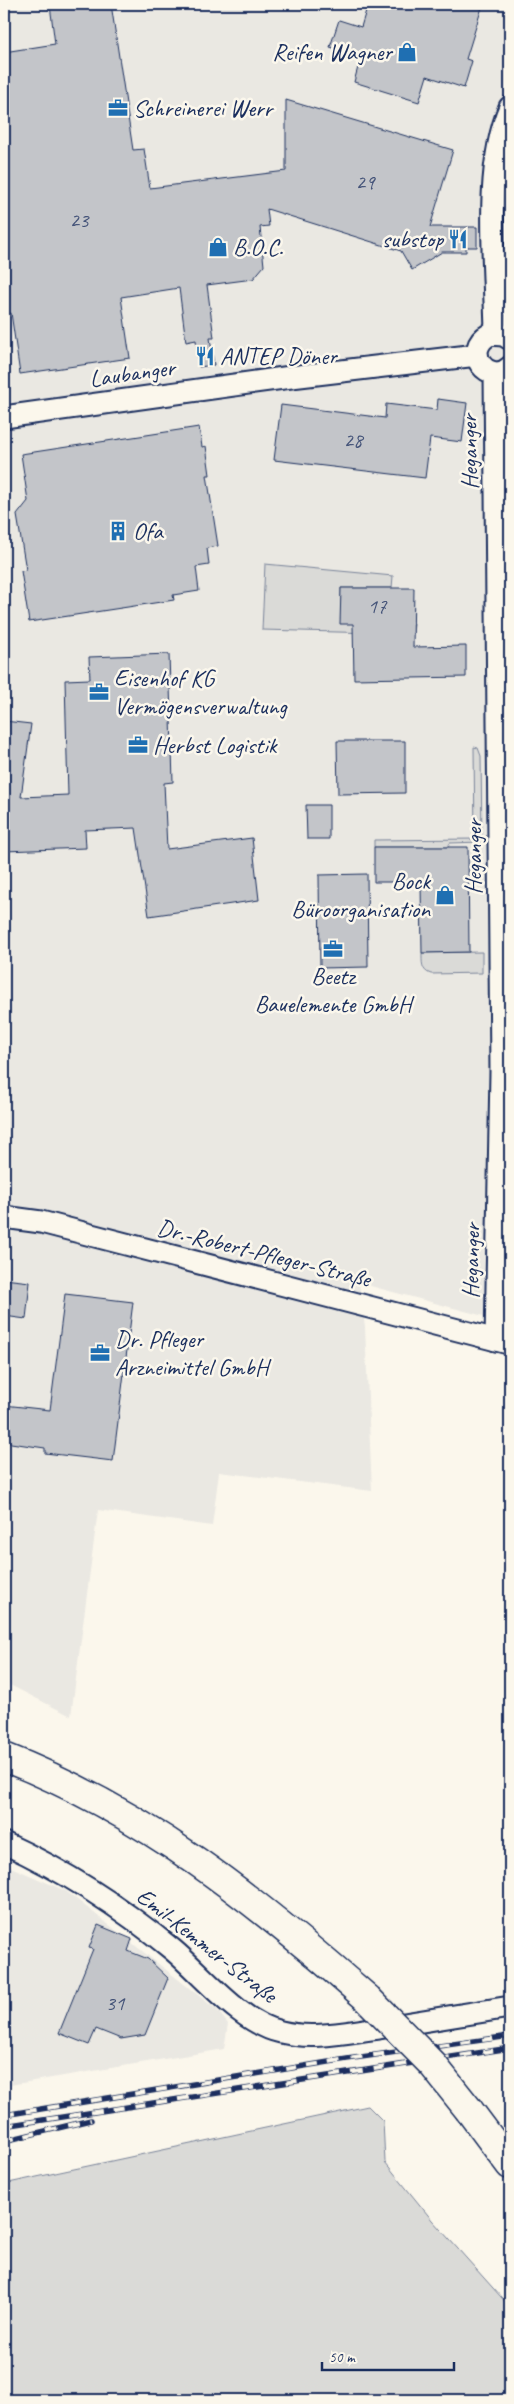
<svg xmlns="http://www.w3.org/2000/svg" width="514" height="2404" font-family="Caveat,sans-serif">
	<style>
		.built { fill: #eae8e2 }
		.green { fill: #dadad7; stroke: #7a849a }
		.building { fill: #c3c5c9; stroke: #1b2f5e }
		.lines { fill: none; stroke-linecap: round; stroke-linejoin: round }
		.minor-casing { stroke: #1b2f5e; stroke-width: 25 }
		.major-casing { stroke: #1b2f5e; stroke-width: 31 }
		.minor { stroke: #fbf7ec; stroke-width: 21 }
		.major { stroke: #fbf7ec; stroke-width: 28 }
		.rail-casing { stroke: #1b2f5e; stroke-width: 5.5 }
		.rail { stroke: #fbf7ec; stroke-width: 4; stroke-dasharray: 11; stroke-linecap: butt }
		.major-bridge-casing { stroke: #1b2f5e; stroke-width: 31; stroke-linecap: butt }
		.major-bridge { stroke: #fbf7ec; stroke-width: 28 }
		.labels { text-anchor: middle; dominant-baseline: central; stroke-width: 5; stroke-linejoin: round; paint-order: stroke }
		.number-label { font-size: 21px; fill: #455479 }
		.poi-label { font-size: 24px; fill: #1b2f5e; stroke: #fbf7ec; text-anchor: start }
		.street-label { font-size: 24px; fill: #1b2f5e; stroke: #fbf7ec }
	</style>
	<rect width="100%" height="100%" fill="#fbf7ec"/>
	<filter id="ink" filterUnits="userSpaceOnUse"><feTurbulence type="fractalNoise" baseFrequency=".02" numOctaves="2"/><feDisplacementMap in="SourceGraphic" scale="10" xChannelSelector="R" yChannelSelector="G"/><feConvolveMatrix kernelMatrix="1 2 1 2 8 2 1 2 1" color-interpolation-filters="sRGB"/></filter>
	<g filter="url(#ink)">
		<g class="built">
			<polygon points="4,4 510,4 510,1323 359,1283 365,1327 372,1491 219,1472 212,1526 98,1510 71,1716 4,1682"/>
			<polygon points="4,1864 66,1891 217,2010 228,2024 224,2049 4,2086"/>
		</g>
		<g class="green">
			<polygon points="265,564 393,576 392,588 341,588 341,623 414,624 413,634 262,630"/>
			<polygon points="474,747 478,748 481,756 482,842 450,843 448,847 374,847 374,840 475,839"/>
			<path d="M482 952V973L431 974C421 971 422 962 422 953Z"/>
			<polygon points="368,2106 383,2121 385,2162 432,2220 510,2307 510,2400 4,2400 4,2184"/>
		</g>
		<g class="building">
			<polygon points="59,4 111,4 133,150 144,149 150,188 286,171 286,100 453,150 430,227 477,227 477,247 466,247 466,252 442,252 412,270 401,251 267,209 269,226 260,227 264,266 253,279 207,285 214,338 210,338 214,365 199,367 196,340 186,342 179,288 121,297 130,358 20,374 11,313 4,314 4,52 55,44 50,5"/>
			<polygon points="368,4 483,4 466,59 472,61 464,88 427,76 419,102 354,82 361,56 330,47 339,20 361,27"/>
			<polygon points="438,399 467,403 462,442 430,438 425,478 274,460 281,405 385,418 386,404 437,410"/>
			<polygon points="199,427 202,447 206,446 210,475 207,475 218,546 207,548 209,565 196,567 199,591 173,595 174,600 29,622 21,571 26,570 17,515 28,501 21,454"/>
			<polygon points="341,588 414,588 413,647 466,646 466,677 354,679 353,624 340,624"/>
			<polygon points="169,654 173,782 164,783 167,849 252,838 259,900 149,916 136,828 85,830 86,848 4,851 4,721 31,724 21,797 68,795 65,680 90,679 89,657"/>
			<polygon points="337,741 405,741 405,793 338,794"/>
			<polygon points="306,805 329,805 329,839 307,839"/>
			<polygon points="374,847 468,847 469,952 422,953 421,882 374,882"/>
			<polygon points="367,874 368,967 320,968 319,875"/>
			<polygon points="4,1279 30,1282 26,1319 4,1316"/>
			<polygon points="65,1294 133,1302 113,1461 45,1453 45,1448 4,1442 4,1405 50,1410"/>
			<polygon points="98,1925 132,1939 128,1951 148,1959 168,1978 145,2035 121,2039 96,2029 89,2045 59,2033 93,1949 89,1948"/>
		</g>
		<g class="lines">
			<defs>
				<g id="minor">
					<path d="M496 333C495 265 483 170 510 107"/>
					<path d="M510 339 503 335 490 334C460 351 489 387 510 367"/>
					<polyline points="495,373 501,1072 496,1340"/>
					<polyline points="4,417 291,377 477,355"/>
					<polyline points="4,1217 41,1222 508,1343"/>
					<path d="M4 1843C65 1871 121 1907 173 1950 204 1976 240 2023 281 2032 314 2040 346 2032 379 2028 423 2021 467 2014 510 2007"/>
				</g>
				<g id="major">
					<path d="M4 1757C147 1813 254 1899 368 1999"/>
					<polyline points="469,2110 510,2165"/>
				</g>
			</defs>
			<use href="#minor" class="minor-casing"/>
			<use href="#major" class="major-casing"/>
			<use href="#minor" class="minor"/>
			<use href="#major" class="major"/>
			<defs>
				<g id="rail">
					<polyline points="4,2115 347,2059 510,2036"/>
					<polyline points="4,2126 510,2048"/>
					<polyline points="4,2141 91,2120"/>
				</g>
			</defs>
			<use href="#rail" class="rail-casing"/>
			<use href="#rail" class="rail"/>
			<defs>
				<polyline id="major-bridge" points="368,1999 433,2065 469,2110"/>
			</defs>
			<use href="#major-bridge" class="major-bridge-casing"/>
			<use href="#major-bridge" class="major-bridge"/>
		</g>
	</g>
	<defs>
		<symbol id="shop-bare" viewBox="-9 -9 18 18"><path d="M-5-2.5h2.3a2.7 3.5 0 0 1 5.4 0H5L5.5 6h-11ZM-1.5-2.5h3a1.5 2.3 0 0 0-3 0Z" fill="#1f6fb2" stroke="#fbf7ec" stroke-width="2.5" paint-order="stroke"/></symbol>
		<symbol id="office-bare" viewBox="-9 -9 18 18"><path d="M-6-3h4V-5.5h4V-3h4V5H-6ZM-1-4.5V-3h2v-1.5ZM-6 0V1H6V0Z" fill="#1f6fb2" stroke="#fbf7ec" stroke-width="2.5" paint-order="stroke"/></symbol>
		<symbol id="restaurant-bare" viewBox="-9 -9 18 18"><path d="M-5-6h1v4h1v-4h1v4h1v-4h1v5L-1.5 .5V6h-2V.5L-5-1ZM5-6V6H3V1.5H1.5Q1.5-4 5-6Z" fill="#1f6fb2" stroke="#fbf7ec" stroke-width="2.5" paint-order="stroke"/></symbol>
		<symbol id="building-bare" viewBox="-9 -9 18 18"><path d="M-4-6H4V6H1V3H-1V6H-4ZM-2.5-4.3h1.7v1.8h-1.7ZM.8-4.3h1.7v1.8H.8ZM-2.5-1h1.7V.8h-1.7ZM.8-1h1.7V.8H.8Z" fill="#1f6fb2" stroke="#fbf7ec" stroke-width="2.5" paint-order="stroke"/></symbol>
	</defs>
	<g fill-rule="evenodd">
		<use href="#shop-bare" x="393" y="38" width="28" height="28"/>
		<use href="#office-bare" x="104" y="94" width="28" height="28"/>
		<use href="#restaurant-bare" x="444" y="225" width="28" height="28"/>
		<use href="#shop-bare" x="204" y="233" width="28" height="28"/>
		<use href="#restaurant-bare" x="191" y="342" width="28" height="28"/>
		<use href="#building-bare" x="104" y="517" width="28" height="28"/>
		<use href="#office-bare" x="85" y="678" width="28" height="28"/>
		<use href="#office-bare" x="124" y="731" width="28" height="28"/>
		<use href="#shop-bare" x="431" y="881" width="28" height="28"/>
		<use href="#office-bare" x="319" y="935" width="28" height="28"/>
		<use href="#office-bare" x="86" y="1339" width="28" height="28"/>
	</g>
	<g class="labels">
		<g class="number-label">
			<text x="365" y="182">29</text>
			<text x="79" y="220">23</text>
			<text x="353" y="440">28</text>
			<text x="377" y="606">17</text>
			<text x="115" y="2003">31</text>
		</g>
		<g class="poi-label">
			<text x="392" y="52" text-anchor="end">Reifen Wagner</text>
			<text x="133" y="108">Schreinerei Werr</text>
			<text x="443" y="239" text-anchor="end">substop</text>
			<text x="233" y="247">B.O.C.</text>
			<text x="220" y="356">ANTEP Döner</text>
			<text x="133" y="531">Ofa</text>
			<text x="114" y="678">Eisenhof KG<tspan x="114" dy="28">Vermögensverwaltung</tspan></text>
			<text x="153" y="745">Herbst Logistik</text>
			<text x="430" y="881" text-anchor="end">Bock<tspan x="430" dy="28">Büroorganisation</tspan></text>
			<text x="333" y="976" text-anchor="middle">Beetz<tspan x="333" dy="28">Bauelemente GmbH</tspan></text>
			<text x="115" y="1339">Dr. Pfleger<tspan x="115" dy="28">Arzneimittel GmbH</tspan></text>
		</g>
		<g class="street-label">
			<text transform="translate(132 373) rotate(-8)">Laubanger</text>
			<text transform="translate(469 452) rotate(-91)">Heganger</text>
			<text transform="translate(473 857) rotate(-90)">Heganger</text>
			<text transform="translate(264 1253) rotate(14)">Dr.-Robert-Pfleger-Straße</text>
			<text transform="translate(471 1261) rotate(-89)">Heganger</text>
			<text transform="translate(207 1945) rotate(38)">Emil-Kemmer-Straße</text>
		</g>
	</g>
	<rect width="514" height="2404" fill="none" stroke="#fbf7ec" stroke-width="20"/>
	<rect x="10" y="10" width="494" height="2384" fill="none" stroke="#1b2f5e" stroke-width="2" filter="url(#ink)"/>
	<path d="M322 2362v8h132v-8" fill="none" stroke="#1b2f5e" stroke-width="2.5"/>
	<text x="329" y="2362" font-size="15" fill="#1b2f5e" stroke="#fbf7ec" stroke-width="4" paint-order="stroke">50 m</text>
</svg>
